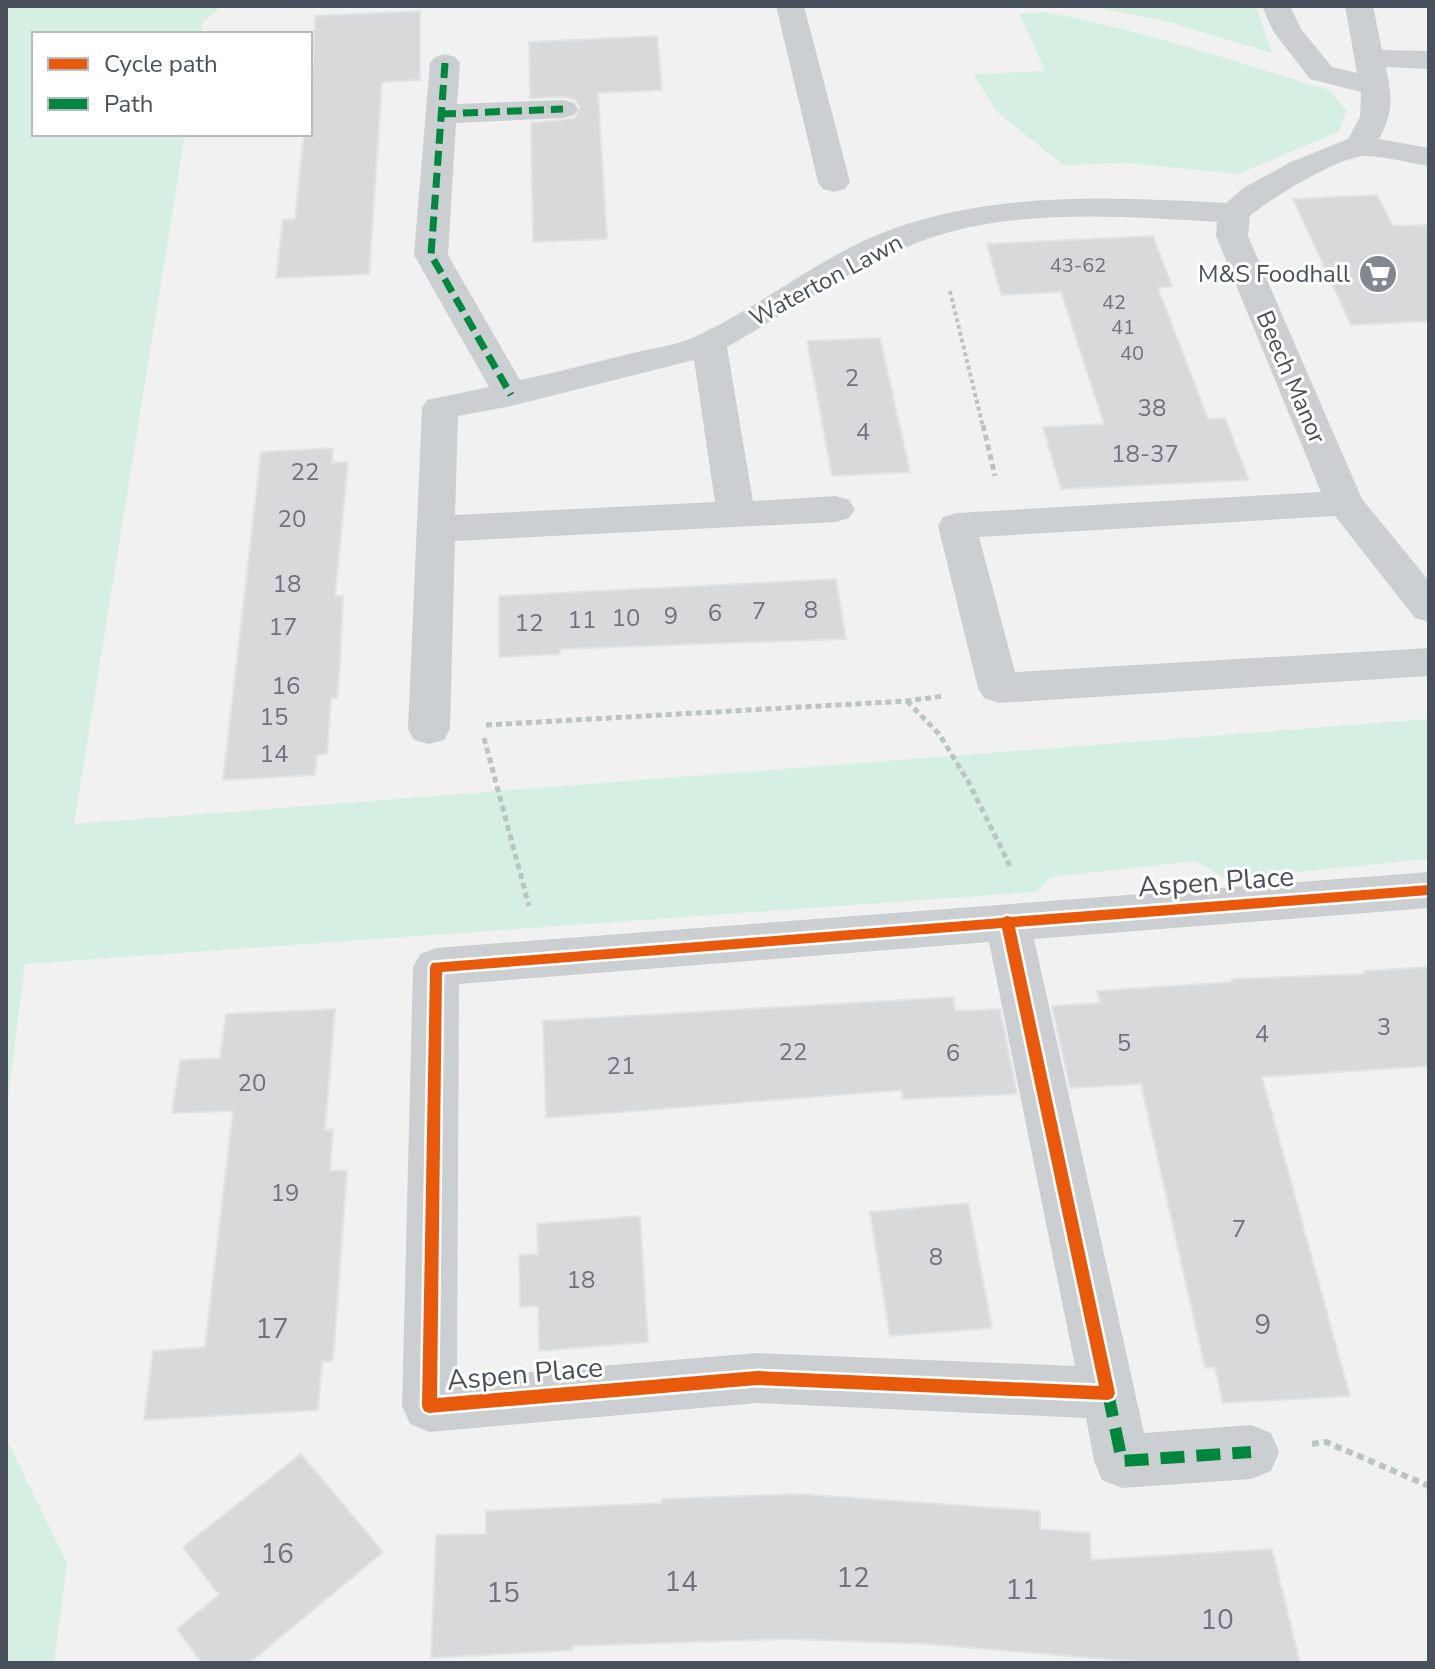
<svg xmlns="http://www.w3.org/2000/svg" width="1435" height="1669" font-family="'Nunito Sans',sans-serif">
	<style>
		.green { fill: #d6efe3 }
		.building { fill: #d8d9db; stroke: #e2e3e4; stroke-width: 2 }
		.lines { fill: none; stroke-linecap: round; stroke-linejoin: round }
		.path-far2 { stroke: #bac5c3; stroke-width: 4; stroke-dasharray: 4 3; stroke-linecap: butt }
		.path-far1 { stroke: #bac5c3; stroke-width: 5; stroke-dasharray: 6 4; stroke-linecap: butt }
		.path { stroke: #bac5c3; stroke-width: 6; stroke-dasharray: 7 5; stroke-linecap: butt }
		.minor { fill: #cccfd2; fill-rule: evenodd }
		.quiet-far1 { stroke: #00873e; stroke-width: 7; stroke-dasharray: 15 7; stroke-linecap: butt }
		.quiet { stroke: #00873e; stroke-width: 12; stroke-dasharray: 24 12; stroke-linecap: butt }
		.cycleway-casing { stroke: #fff; stroke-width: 5 }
		.cycleway { fill: #e8590c; fill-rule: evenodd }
		.labels { text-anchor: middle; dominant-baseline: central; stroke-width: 6; stroke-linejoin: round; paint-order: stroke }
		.far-number-label { font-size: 20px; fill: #6e747d }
		.far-poi-label { font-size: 24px; fill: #48505c; stroke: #fff; text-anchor: end }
		.far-street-label { font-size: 24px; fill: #48505c; stroke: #fff }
		.number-label { font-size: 24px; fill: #6e747d }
		.street-label { font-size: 28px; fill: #48505c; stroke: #fff }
		.near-number-label { font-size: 28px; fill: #6e747d }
	</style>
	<rect width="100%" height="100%" fill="#f1f1f1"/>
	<g class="green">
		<polygon points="6,6 222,6 203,22 201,34 34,34 34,134 185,134 74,824 1429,719 1429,859 1226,879 1195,861 1051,877 1036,892 25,964 6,1114"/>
		<polygon points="1089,6 1256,6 1272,53 1165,21"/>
		<path d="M1044 12C1141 29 1234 62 1329 90L1347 111 1338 132 1238 174 1127 163 1063 165 997 112 973 74 1045 71 1020 14Z"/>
		<polygon points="6,1438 67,1563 54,1663 6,1663"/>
	</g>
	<g class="building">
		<polygon points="420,11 420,80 382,82 369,274 276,278 283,220 295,219 304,134 310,134 315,16"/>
		<polygon points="657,36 662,90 598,93 607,239 533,242 531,123 575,118 580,107 575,100 564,97 530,98 529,42"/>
		<polygon points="1377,195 1393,226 1429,225 1429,321 1351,325 1293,199"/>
		<polygon points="1153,236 1172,286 1158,288 1208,419 1225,418 1249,480 1061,489 1043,427 1104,424 1061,292 1001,295 987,244"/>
		<polygon points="880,338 910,472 832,476 807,341"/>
		<polygon points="333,448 332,463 348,462 335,596 343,596 340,663 337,698 331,698 327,754 317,755 315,775 223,780 261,452"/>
		<polygon points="836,579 846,639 560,649 560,654 499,657 499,596"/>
		<polygon points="1429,967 1429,1066 1262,1077 1350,1396 1223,1403 1215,1367 1205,1368 1141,1084 1070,1088 1052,1006 1100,1003 1097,991 1232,982 1231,979 1365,974 1364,971"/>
		<polygon points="953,997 955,1011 1000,1009 1017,1094 903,1099 902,1090 546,1118 543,1021"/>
		<polygon points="335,1009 325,1130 333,1129 330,1171 347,1170 333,1361 322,1362 318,1410 144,1420 153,1351 205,1347 233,1111 172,1113 180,1060 220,1058 226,1014"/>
		<polygon points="968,1203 992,1328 890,1336 870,1212"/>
		<polygon points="640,1216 648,1342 539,1351 538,1306 520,1307 519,1255 538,1254 537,1224"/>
		<polygon points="301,1454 383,1552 249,1663 202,1663 177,1629 219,1595 183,1547"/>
		<polygon points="798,1494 1040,1511 1040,1529 1090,1533 1091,1560 1272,1549 1300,1663 1153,1663 927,1644 788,1639 573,1646 573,1650 431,1658 436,1535 486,1534 486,1511 662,1503 662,1499"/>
	</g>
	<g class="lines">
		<polyline class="path-far2" points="950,291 983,427"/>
		<g class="path-far1">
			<polyline points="983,425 995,476"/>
			<polyline points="907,701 939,734 968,781 1011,868"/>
			<polyline points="486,725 907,701 943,696"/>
			<polyline points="484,738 529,906"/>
		</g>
		<polyline class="path" points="1312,1444 1326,1442 1429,1486"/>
		<g class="minor">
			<polygon points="776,6 804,6 850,182 845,189 834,192 823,189 818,182"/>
			<path d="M1262 6H1290L1301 29 1332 67 1357 73 1345 6H1373L1382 50 1429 51V69L1386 67C1392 99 1394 110 1379 139L1429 148V166C1409 163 1387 157 1367 156 1343 154 1269 199 1250 216L1248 236 1362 499 1429 581V622L1415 618 1335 516 979 537 1015 672 1429 648V676L999 703 984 698 978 688 938 526 943 517 957 513 1321 492 1216 236 1217 222C1119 216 1007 207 914 244 847 270 789 312 727 347L753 501 836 496 849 500 855 509 849 518 836 522 455 541 450 729 444 740 429 744 414 740 408 729 422 408 427 400 489 387 414 255 430 63 435 57 445 54 455 57 460 63 457 104 563 100 574 103 578 109 574 115 563 118 456 123 448 255 520 380C558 372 595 362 633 353 652 348 673 346 692 338 762 307 821 254 895 228 1001 191 1116 197 1226 203L1243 188 1291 162 1348 139 1360 117 1361 92 1310 79 1273 31ZM694 360 715 502 455 515 458 416 511 406Z"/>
			<path d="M1429 872V908L1034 939 1144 1433 1251 1425 1271 1433 1279 1452 1271 1471 1251 1479 1122 1488 1102 1480 1094 1461 1086 1418 757 1403 429 1432 410 1424 402 1406 413 967 420 954 436 948ZM989 942 1075 1366 757 1353 457 1378 459 984Z"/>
		</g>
		<g class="quiet-far1">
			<polyline points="445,63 431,255 511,395"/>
			<polyline points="441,114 563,109"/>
		</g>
		<polyline class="quiet" points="1108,1393 1122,1461 1251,1452"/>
		<defs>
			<path id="cycleway" d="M1429 885V895L1015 927 1115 1393 1113 1398 1108 1400 757 1385 429 1413 424 1411 422 1406 430 967 432 963 1002 918 1007 916 1011 917ZM1002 928 1099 1386 757 1371 437 1398 442 972Z"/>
		</defs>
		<use href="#cycleway" class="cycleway-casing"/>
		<use href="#cycleway" class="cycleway"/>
	</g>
	<defs>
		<symbol id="supermarket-disc" viewBox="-11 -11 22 22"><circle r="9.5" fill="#838890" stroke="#fff"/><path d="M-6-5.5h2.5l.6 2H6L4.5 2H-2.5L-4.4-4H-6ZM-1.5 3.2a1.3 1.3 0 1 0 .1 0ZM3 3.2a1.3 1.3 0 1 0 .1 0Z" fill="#fff"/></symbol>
	</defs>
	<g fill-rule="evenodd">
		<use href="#supermarket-disc" x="1356" y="252" width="44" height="44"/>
	</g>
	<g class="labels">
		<g class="far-number-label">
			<text x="1078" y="265">43-62</text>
			<text x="1114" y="302">42</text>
			<text x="1123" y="327">41</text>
			<text x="1132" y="353">40</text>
		</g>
		<g class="far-poi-label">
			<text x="1350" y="274">M&amp;S Foodhall</text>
		</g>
		<g class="far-street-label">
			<text transform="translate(826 280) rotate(-28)">Waterton Lawn</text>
			<text transform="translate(1291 377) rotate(67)">Beech Manor</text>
		</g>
		<g class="number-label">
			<text x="852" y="378">2</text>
			<text x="1152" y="408">38</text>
			<text x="863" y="432">4</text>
			<text x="1145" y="454">18-37</text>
			<text x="305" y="472">22</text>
			<text x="292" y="519">20</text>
			<text x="287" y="584">18</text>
			<text x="811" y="610">8</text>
			<text x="759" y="611">7</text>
			<text x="715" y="613">6</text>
			<text x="671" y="616">9</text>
			<text x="626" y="618">10</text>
			<text x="582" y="620">11</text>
			<text x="529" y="623">12</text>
			<text x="283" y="627">17</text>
			<text x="286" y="686">16</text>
			<text x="274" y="717">15</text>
			<text x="274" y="754">14</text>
			<text x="1384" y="1027">3</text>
			<text x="1262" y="1034">4</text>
			<text x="1124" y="1043">5</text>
			<text x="793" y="1052">22</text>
			<text x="953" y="1053">6</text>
			<text x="621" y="1066">21</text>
			<text x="252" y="1083">20</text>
			<text x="285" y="1193">19</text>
			<text x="1239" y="1229">7</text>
			<text x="936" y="1257">8</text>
			<text x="581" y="1280">18</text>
		</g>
		<g class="street-label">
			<text transform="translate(1216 882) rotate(-4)">Aspen Place</text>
			<text transform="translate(525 1374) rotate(-5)">Aspen Place</text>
		</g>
		<g class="near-number-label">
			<text x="1263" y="1325">9</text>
			<text x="272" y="1329">17</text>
			<text x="277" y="1554">16</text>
			<text x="853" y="1578">12</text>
			<text x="681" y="1582">14</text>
			<text x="1022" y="1590">11</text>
			<text x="503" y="1593">15</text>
			<text x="1217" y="1620">10</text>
		</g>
	</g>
	<rect width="1435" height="1669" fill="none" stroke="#48505c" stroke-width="16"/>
	<rect x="32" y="32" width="280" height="104" fill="#ffffff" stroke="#b6b9be" stroke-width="2"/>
	<rect x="48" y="58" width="40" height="12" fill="#e8590c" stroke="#b6b9be" stroke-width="2"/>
	<text x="104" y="72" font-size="24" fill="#48505c">Cycle path</text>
	<rect x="48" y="98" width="40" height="12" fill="#00873e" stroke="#b6b9be" stroke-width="2"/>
	<text x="104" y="112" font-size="24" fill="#48505c">Path</text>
</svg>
